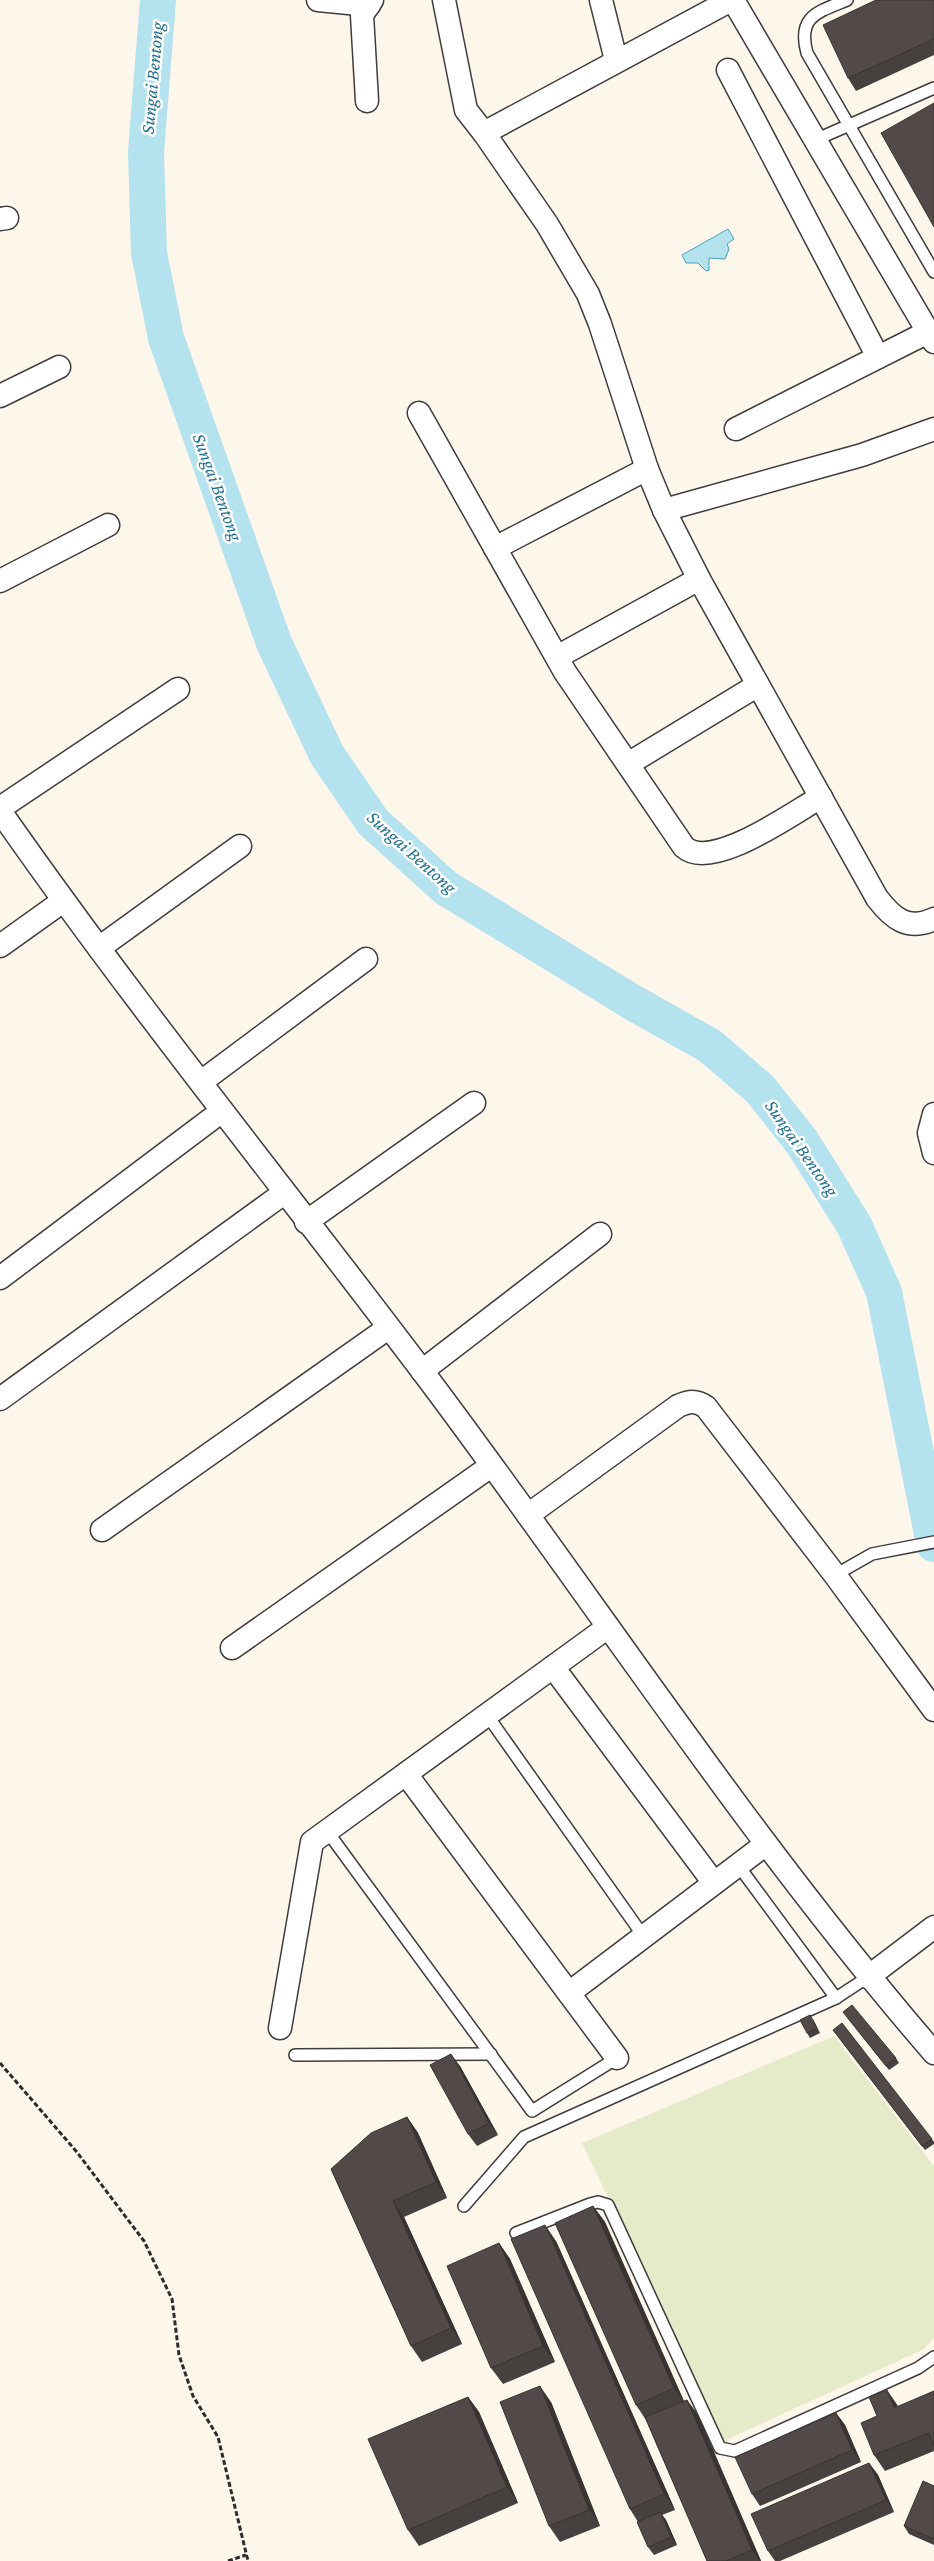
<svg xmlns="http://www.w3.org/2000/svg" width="934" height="2561" font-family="'Crimson Pro',serif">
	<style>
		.pitch { fill: #e5ebc8 }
		.water { fill: #b4e2ef; stroke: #43a1bd }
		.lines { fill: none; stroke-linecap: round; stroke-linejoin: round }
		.river { stroke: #b4e2ef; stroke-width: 36 }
		.lane-casing { stroke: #3d3d3d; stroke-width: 14 }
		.street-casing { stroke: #3d3d3d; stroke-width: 25 }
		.path { stroke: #2c2c2c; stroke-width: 3; stroke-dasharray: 5 2.5; stroke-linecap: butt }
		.lane { stroke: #fff; stroke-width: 11 }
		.street { stroke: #fff; stroke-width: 22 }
		.wall { fill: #46403e }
		.shaded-wall { fill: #393432 }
		.building { fill: #514a48; stroke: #393432 }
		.labels { text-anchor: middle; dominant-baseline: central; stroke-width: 5; stroke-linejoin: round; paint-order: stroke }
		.water-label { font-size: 19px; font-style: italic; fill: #22708d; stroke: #fff }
	</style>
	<rect width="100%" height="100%" fill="#fdf6ea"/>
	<polygon class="pitch" points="834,2036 934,2166 934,2338 924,2349 724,2441 582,2143"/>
	<polygon class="water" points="728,229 734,239 727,244 729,249 725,259 709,258 709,270 706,271 698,263 686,263 682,255"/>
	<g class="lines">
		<polyline class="river" points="158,0 146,152 149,253 166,338 274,643 327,755 373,822 446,888 632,1002 710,1046 760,1089 802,1142 854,1225 884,1292 934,1544"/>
		<defs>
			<g id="lane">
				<path d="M847 0C818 12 797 16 807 53L934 272"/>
				<polyline points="815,140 934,88"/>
				<polyline points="835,1575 872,1554 934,1542"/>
				<polyline points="487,1715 644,1937"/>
				<polyline points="327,1831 532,2111 617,2058"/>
				<polyline points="738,1865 836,1998"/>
				<polyline points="295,2055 491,2054"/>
				<polyline points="464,2206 524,2137 836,1998 868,1977"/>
				<polyline points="516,2233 590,2204 598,2202 608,2205 720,2448 735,2451 918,2368 934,2357"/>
			</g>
			<g id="street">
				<polyline points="318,0 369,5"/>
				<path d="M444 0 466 110 484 133 547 224 588 294 600 324 647 469 664 510 699 579 877 898C893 919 908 931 934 919"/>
				<polyline points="601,0 616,60"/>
				<polyline points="733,0 934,342"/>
				<polyline points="728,70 878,357"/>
				<polyline points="367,101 362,15 372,0"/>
				<polyline points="484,133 731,0"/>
				<polyline points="0,219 7,218"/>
				<polyline points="0,396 59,367"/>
				<path d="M419 413 565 672 684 847C712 872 794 812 821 797"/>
				<polyline points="736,429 928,332"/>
				<polyline points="664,510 862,455 934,429"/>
				<polyline points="495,548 647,469"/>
				<polyline points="0,581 108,525"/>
				<polyline points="557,657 699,579"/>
				<polyline points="628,764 758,685"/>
				<polyline points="0,808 178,689"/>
				<path d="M0 811C134 1003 282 1185 423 1372 594 1599 748 1838 934 2053"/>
				<polyline points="0,946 63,901"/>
				<polyline points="99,948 240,846"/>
				<polyline points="201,1082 366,959"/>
				<polyline points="934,1114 929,1133 934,1153"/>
				<polyline points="306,1222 474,1103"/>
				<polyline points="0,1278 222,1111"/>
				<polyline points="422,1371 600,1234"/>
				<polyline points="0,1399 284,1193"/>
				<path d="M528 1515 678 1406C689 1401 696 1400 706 1407L835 1575 934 1710"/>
				<polyline points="102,1530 388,1328"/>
				<polyline points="232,1648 491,1466"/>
				<polyline points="553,1667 714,1883"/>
				<polyline points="406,1774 617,2058"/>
				<polyline points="868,1977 934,1927"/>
				<polyline points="569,1993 766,1844"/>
				<polyline points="280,2028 312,1842 608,1627"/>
			</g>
		</defs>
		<use href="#lane" class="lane-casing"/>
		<use href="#street" class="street-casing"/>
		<g class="path">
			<polyline points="0,2063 76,2151 144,2241 172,2299 179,2355 193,2396 218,2437 248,2561"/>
			<polyline points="228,2561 246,2555"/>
		</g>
		<use href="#lane" class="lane"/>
		<use href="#street" class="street"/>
	</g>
	<g class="wall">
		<polygon points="934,0 934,55 856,91 848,78"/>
		<polygon points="846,2016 896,2058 899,2063 889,2070"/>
		<polygon points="813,2019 820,2033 810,2038 807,2033"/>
		<polygon points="833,2030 932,2139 934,2142 934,2144 925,2150"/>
		<polygon points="460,2066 498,2135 477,2146 468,2134"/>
		<polygon points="407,2117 418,2133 447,2198 404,2217 462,2344 422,2362 411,2346 331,2169"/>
		<polygon points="593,2206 605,2222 684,2401 687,2400 698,2415 761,2561 707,2561 646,2420 636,2405"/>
		<polygon points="556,2241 675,2510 662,2515 666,2520 677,2545 654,2555 648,2547 638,2522 630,2509"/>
		<polygon points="499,2243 510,2259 555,2362 503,2384 491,2368"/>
		<polygon points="934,2391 934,2451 885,2471 874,2455 877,2416"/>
		<polygon points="468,2397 479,2412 518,2503 419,2546 408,2530"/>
		<polygon points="551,2402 600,2526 560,2542 549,2526"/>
		<polygon points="836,2413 845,2425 861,2462 760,2506 752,2494"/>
		<polygon points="869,2463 878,2475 894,2512 780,2561 775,2561 768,2551"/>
		<polygon points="934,2486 934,2545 909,2534 904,2526"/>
	</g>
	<g class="shaded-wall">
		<polygon points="451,2054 460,2066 498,2135 489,2123"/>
		<polygon points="407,2117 418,2133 447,2198 436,2182"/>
		<polygon points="393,2201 404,2217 462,2344 451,2328"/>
		<polygon points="593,2206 605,2222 685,2404 674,2388"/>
		<polygon points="545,2225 556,2241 675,2510 664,2494"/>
		<polygon points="499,2243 510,2259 555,2362 543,2346"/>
		<polygon points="540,2386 551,2402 600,2526 589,2510"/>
		<polygon points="887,2390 898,2406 894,2408"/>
		<polygon points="468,2397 479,2412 518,2503 507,2487"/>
		<polygon points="687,2400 698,2415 761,2561 760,2561 752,2550"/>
		<polygon points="836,2413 845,2425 861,2462 852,2450"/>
		<polygon points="869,2463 878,2475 894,2512 886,2500"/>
		<polygon points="660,2512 666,2520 677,2545 671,2537"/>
	</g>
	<g class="building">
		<polygon points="876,0 934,0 934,39 848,78 823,25"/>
		<polygon points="934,103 934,227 881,133"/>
		<polygon points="852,2005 896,2058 886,2066 843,2012"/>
		<polygon points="810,2015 817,2028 807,2033 800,2020"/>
		<polygon points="842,2023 932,2139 922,2146 833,2030"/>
		<polygon points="451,2054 489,2123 468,2134 430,2065"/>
		<polygon points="407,2117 436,2182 393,2201 451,2328 411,2346 331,2169 371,2133"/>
		<polygon points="593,2206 674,2388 636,2405 555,2223"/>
		<polygon points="545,2225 664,2494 630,2509 511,2239"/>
		<polygon points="499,2243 543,2346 491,2368 447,2266"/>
		<polygon points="540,2386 589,2510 549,2526 500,2402"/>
		<polygon points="887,2390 894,2408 934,2391 934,2445 929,2433 874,2455 861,2423 877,2416 869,2397"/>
		<polygon points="468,2397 507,2487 408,2530 368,2439"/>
		<polygon points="687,2400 752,2550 726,2561 707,2561 645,2417"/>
		<polygon points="836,2413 852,2450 752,2494 735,2457"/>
		<polygon points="869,2463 886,2500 768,2551 751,2514"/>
		<polygon points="923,2481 934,2486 934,2539 904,2526"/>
		<polygon points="660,2512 671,2537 648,2547 637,2522"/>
	</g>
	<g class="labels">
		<g class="water-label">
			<text transform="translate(152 78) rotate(-85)">Sungai Bentong</text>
			<text transform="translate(218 487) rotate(70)">Sungai Bentong</text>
			<text transform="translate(412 852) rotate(42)">Sungai Bentong</text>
			<text transform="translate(802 1148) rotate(55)">Sungai Bentong</text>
		</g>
	</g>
</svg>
